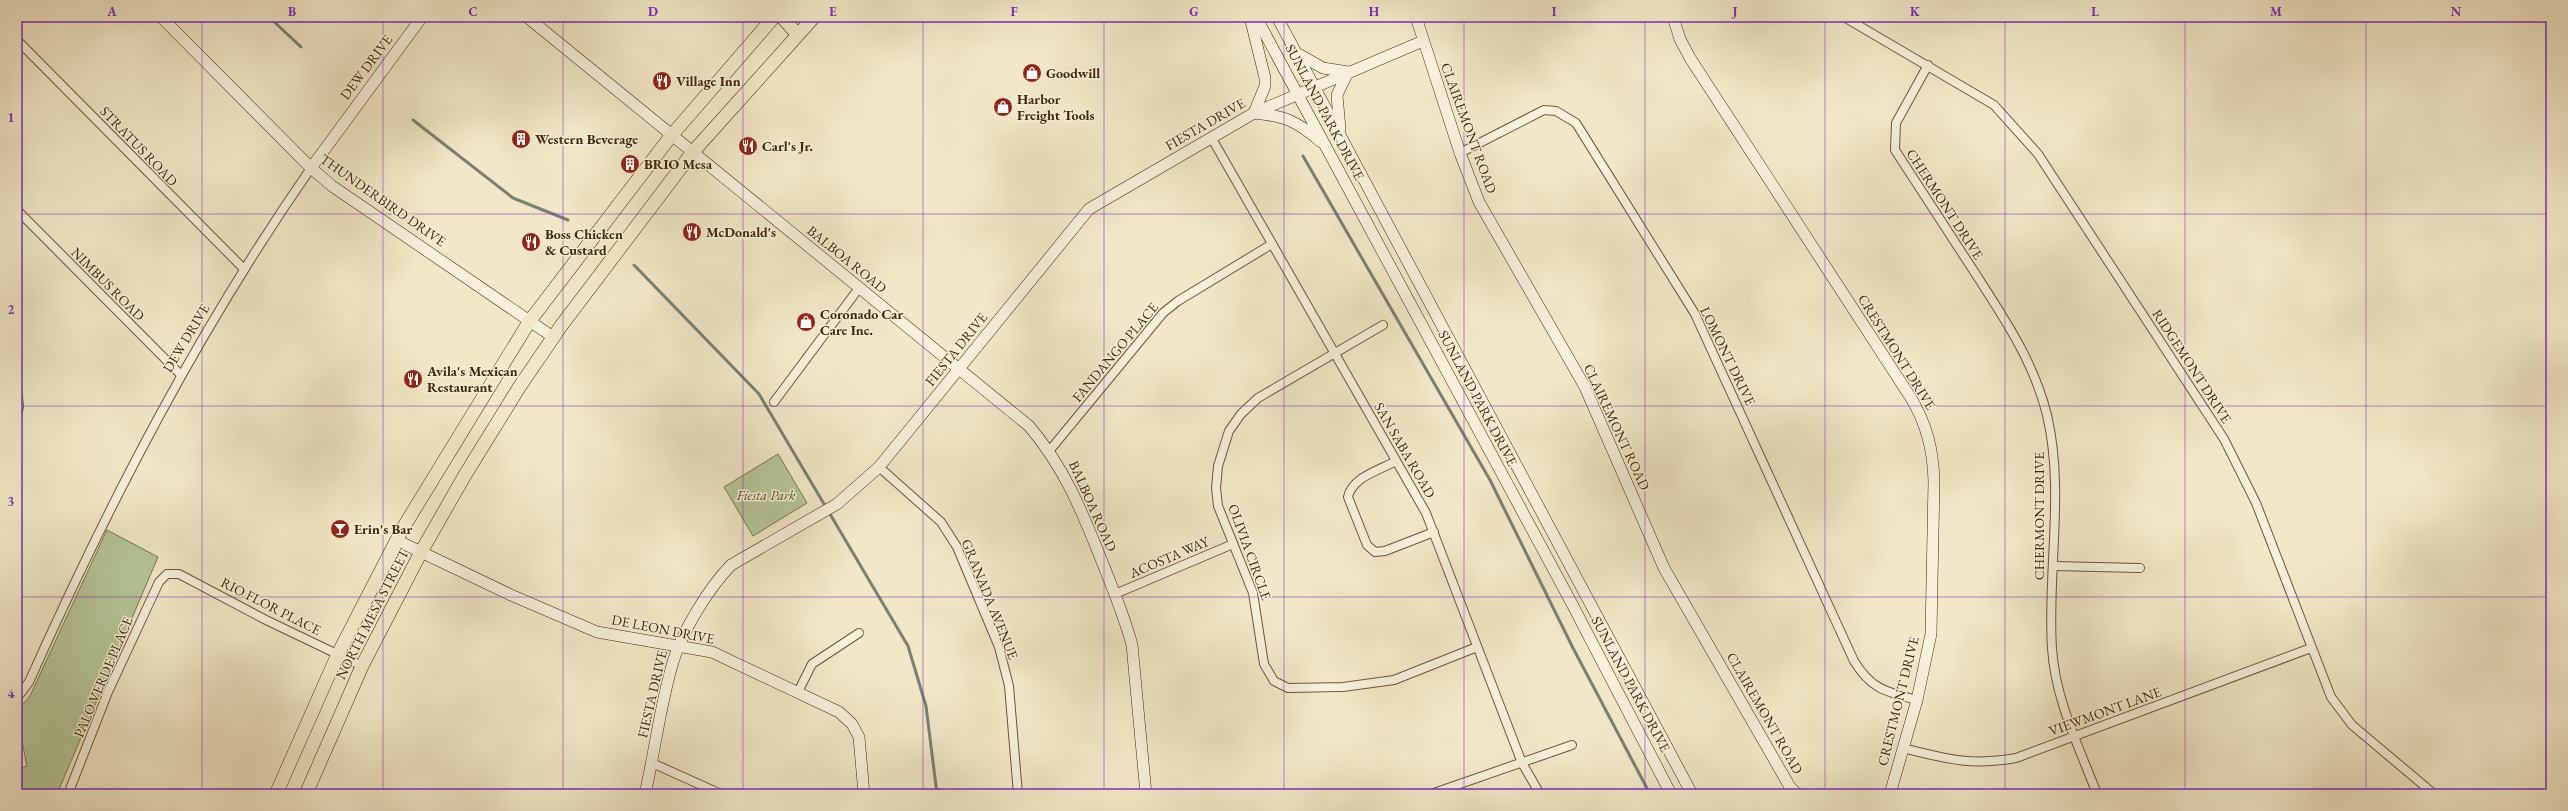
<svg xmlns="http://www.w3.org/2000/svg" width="2568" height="811" font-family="'EB Garamond',serif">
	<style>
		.green { fill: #b5c79a; stroke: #7a7750 }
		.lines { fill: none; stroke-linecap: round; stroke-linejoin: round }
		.stream { stroke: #778273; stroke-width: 3 }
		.street-casing { stroke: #6c5736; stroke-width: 10 }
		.secondary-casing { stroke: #402706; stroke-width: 12 }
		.primary-casing { stroke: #402706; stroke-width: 14 }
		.street { stroke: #f7f0db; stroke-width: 8 }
		.secondary { stroke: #f7f0db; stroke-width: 11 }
		.primary { stroke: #f2e8c8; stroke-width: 13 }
		.grid { fill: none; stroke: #7b2cbf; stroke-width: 1; stroke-opacity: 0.55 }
		.labels { text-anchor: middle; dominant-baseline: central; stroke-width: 3; stroke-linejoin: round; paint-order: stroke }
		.street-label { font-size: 14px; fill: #402706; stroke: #f7f0db }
		.poi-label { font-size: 14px; font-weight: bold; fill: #402706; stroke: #f7f0db; text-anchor: start }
		.park-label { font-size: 14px; font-style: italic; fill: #5d4f2b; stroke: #f7f0db }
		.neatline { fill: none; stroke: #7b2cbf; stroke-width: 1.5 }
		.grid-label { font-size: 13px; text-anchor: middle; font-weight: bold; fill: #7b2cbf }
	</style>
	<rect width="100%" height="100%" fill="#f2e8c8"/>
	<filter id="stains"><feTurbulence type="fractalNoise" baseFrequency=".005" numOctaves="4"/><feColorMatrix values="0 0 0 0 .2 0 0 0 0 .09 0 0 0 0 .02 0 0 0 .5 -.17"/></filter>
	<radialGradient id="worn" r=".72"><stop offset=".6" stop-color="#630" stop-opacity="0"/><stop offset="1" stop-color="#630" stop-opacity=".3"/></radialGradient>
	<g class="green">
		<polygon points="778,454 807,503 753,536 724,487"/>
		<polygon points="107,530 158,557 57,794 17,794 17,769 27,766 17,718 18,710 30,696"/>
	</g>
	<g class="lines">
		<g class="stream">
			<polyline points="269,17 301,47"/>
			<polyline points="413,120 513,198 568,220"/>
			<polyline points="1303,156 1490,480 1573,648 1650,794"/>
			<polyline points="634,265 759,394 908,646 926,706 937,794"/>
		</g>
		<defs>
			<g id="street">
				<polyline points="1844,17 1994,105 2038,154 2224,439 2256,503 2331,697 2352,725 2434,794"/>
				<polyline points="17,40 244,269"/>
				<path d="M1928 65 1896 123 1895 150C1922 191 1948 232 1975 273 2004 318 2034 362 2047 415 2065 491 2047 572 2052 648 2055 699 2079 747 2097 794"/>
				<polyline points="1211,137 1426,513 1522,763 1540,794"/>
				<path d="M1460 153 1544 110 1556 111 1576 123 1695 314 1854 661C1871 689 1886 692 1917 700"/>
				<polyline points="17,210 181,375"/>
				<polyline points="1383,325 1258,398 1241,414 1229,431 1218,466 1216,488 1218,506 1253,593 1264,664 1274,681 1288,688 1343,687 1394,680 1477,647"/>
				<polyline points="17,389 19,406 17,416"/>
				<polyline points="774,402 859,288"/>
				<polyline points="1050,450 1163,313 1178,301 1272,244"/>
				<path d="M1396 461C1380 470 1352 477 1348 497L1367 545 1375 552 1385 551 1434 532"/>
				<polyline points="879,467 941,522 957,547 999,647 1009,686 1018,794"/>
				<polyline points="2053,566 2140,568"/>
				<polyline points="1115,594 1233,544"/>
				<polyline points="798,692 812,664 859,633"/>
				<path d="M17 698 29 682C109 503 199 329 311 168"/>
				<path d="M1903 748C1947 759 1971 766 2016 758L2311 648"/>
				<polyline points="652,763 721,794"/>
				<polyline points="68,794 108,692 159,582 167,574 179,574 266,620 362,666"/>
				<polyline points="1431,794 1572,745"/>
			</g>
			<g id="secondary">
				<polyline points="161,17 311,168 332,186 553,337"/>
				<path d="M527 17 1029 426C1064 467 1081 509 1101 559 1112 587 1124 615 1132 645L1146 794"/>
				<path d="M1250 17 1265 78V86L1254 113C1285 116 1297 121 1321 142"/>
				<polyline points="1256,17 1571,602 1671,794"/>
				<polyline points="1277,17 1692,794"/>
				<polyline points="1416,17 1460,153 1479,202 1585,387 1664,568 1790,787 1797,794"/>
				<path d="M1673 17 1680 39 1690 58 1911 398C1927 425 1933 450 1934 481L1931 634 1917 700 1890 794"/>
				<polyline points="1300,55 1323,68 1348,72 1337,95 1340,129"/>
				<polyline points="311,168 422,17"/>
				<polyline points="396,540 511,595 597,632 712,652 839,712 852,724 859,737 864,794"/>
				<path d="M645 794C655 751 660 705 673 662 682 631 709 588 731 565L837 504 879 467 1089 209 1254 113 1423 41"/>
			</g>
			<g id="primary">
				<polyline points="782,17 797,34"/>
				<polyline points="276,794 338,654 403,528 529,322 671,136 774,17"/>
				<polyline points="306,794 362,666 421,552 465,475 520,386 561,326 692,153 814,17"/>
			</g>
		</defs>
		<use href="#street" class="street-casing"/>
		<use href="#secondary" class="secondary-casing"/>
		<use href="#primary" class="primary-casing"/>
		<use href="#street" class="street"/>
		<use href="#secondary" class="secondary"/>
		<use href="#primary" class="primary"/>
	</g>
	<path class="grid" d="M202 17V794M383 17V794M563 17V794M743 17V794M923 17V794M1104 17V794M1284 17V794M1464 17V794M1645 17V794M1825 17V794M2005 17V794M2185 17V794M2366 17V794M17 214H2551M17 406H2551M17 597H2551"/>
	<defs>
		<symbol id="shop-disc" viewBox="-11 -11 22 22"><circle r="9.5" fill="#8f2418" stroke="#f7f0db"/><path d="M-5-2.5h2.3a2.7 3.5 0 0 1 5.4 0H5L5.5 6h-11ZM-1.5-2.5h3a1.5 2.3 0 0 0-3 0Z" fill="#fff"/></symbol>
		<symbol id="restaurant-disc" viewBox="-11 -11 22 22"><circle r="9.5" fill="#8f2418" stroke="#f7f0db"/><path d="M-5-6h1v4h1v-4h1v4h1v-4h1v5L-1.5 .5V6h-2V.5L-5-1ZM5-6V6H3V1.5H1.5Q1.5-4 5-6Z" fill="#fff"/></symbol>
		<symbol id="building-disc" viewBox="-11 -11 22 22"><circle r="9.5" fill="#8f2418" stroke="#f7f0db"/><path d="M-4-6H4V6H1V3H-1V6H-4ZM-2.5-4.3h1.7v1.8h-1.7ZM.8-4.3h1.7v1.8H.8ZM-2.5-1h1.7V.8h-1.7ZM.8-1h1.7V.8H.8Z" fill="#fff"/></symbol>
		<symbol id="bar-disc" viewBox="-11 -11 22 22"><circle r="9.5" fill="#8f2418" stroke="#f7f0db"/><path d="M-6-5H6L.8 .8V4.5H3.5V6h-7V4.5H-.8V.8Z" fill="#fff"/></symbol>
	</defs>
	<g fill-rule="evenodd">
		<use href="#shop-disc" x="1021" y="62" width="22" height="22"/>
		<use href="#restaurant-disc" x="651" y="70" width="22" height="22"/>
		<use href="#shop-disc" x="992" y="96" width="22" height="22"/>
		<use href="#building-disc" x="510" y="128" width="22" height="22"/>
		<use href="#restaurant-disc" x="737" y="135" width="22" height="22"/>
		<use href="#building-disc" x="619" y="153" width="22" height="22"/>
		<use href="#restaurant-disc" x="681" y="221" width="22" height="22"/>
		<use href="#restaurant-disc" x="520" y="231" width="22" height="22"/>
		<use href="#shop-disc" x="795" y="311" width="22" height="22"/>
		<use href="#restaurant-disc" x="402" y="368" width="22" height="22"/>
		<use href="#bar-disc" x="329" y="518" width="22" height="22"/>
	</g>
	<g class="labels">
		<g class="street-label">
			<text transform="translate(366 67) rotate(-53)">DEW DRIVE</text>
			<text transform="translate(1325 112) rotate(62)">SUNLAND PARK DRIVE</text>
			<text transform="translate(1205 124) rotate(-30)">FIESTA DRIVE</text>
			<text transform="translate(1469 128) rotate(70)">CLAIREMONT ROAD</text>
			<text transform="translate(139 146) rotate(46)">STRATUS ROAD</text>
			<text transform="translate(383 200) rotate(35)">THUNDERBIRD DRIVE</text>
			<text transform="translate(1945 204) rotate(57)">CHERMONT DRIVE</text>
			<text transform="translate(847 259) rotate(39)">BALBOA ROAD</text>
			<text transform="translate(108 284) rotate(45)">NIMBUS ROAD</text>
			<text transform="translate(186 338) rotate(-59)">DEW DRIVE</text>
			<text transform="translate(956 349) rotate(-51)">FIESTA DRIVE</text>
			<text transform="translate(1115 352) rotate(-50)">FANDANGO PLACE</text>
			<text transform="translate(1897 352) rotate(58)">CRESTMONT DRIVE</text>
			<text transform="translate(1728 356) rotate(64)">LOMONT DRIVE</text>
			<text transform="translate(2192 366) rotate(57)">RIDGEMONT DRIVE</text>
			<text transform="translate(1478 398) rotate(62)">SUNLAND PARK DRIVE</text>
			<text transform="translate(1617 427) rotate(65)">CLAIREMONT ROAD</text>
			<text transform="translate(1405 450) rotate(60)">SAN SABA ROAD</text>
			<text transform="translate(1093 506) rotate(66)">BALBOA ROAD</text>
			<text transform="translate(2039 516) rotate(-90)">CHERMONT DRIVE</text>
			<text transform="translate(1250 552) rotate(70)">OLIVIA CIRCLE</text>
			<text transform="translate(1169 557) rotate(-23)">ACOSTA WAY</text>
			<text transform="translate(990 599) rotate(68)">GRANADA AVENUE</text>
			<text transform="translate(271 606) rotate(27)">RIO FLOR PLACE</text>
			<text transform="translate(372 614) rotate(-63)">NORTH MESA STREET</text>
			<text transform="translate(663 629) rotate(11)">DE LEON DRIVE</text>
			<text transform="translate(103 677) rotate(-67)">PALO VERDE PLACE</text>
			<text transform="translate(1631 684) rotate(62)">SUNLAND PARK DRIVE</text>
			<text transform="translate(652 694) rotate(-77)">FIESTA DRIVE</text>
			<text transform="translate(1898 701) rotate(-76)">CRESTMONT DRIVE</text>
			<text transform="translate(2105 711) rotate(-20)">VIEWMONT LANE</text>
			<text transform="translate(1765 713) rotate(60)">CLAIREMONT ROAD</text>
		</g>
		<g class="poi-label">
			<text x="1046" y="73">Goodwill</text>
			<text x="676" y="81">Village Inn</text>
			<text x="1017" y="99">Harbor<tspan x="1017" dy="16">Freight Tools</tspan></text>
			<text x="535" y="139">Western Beverage</text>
			<text x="762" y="146">Carl's Jr.</text>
			<text x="644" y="164">BRIO Mesa</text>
			<text x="706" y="232">McDonald's</text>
			<text x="545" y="234">Boss Chicken<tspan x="545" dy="16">&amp; Custard</tspan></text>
			<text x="820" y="314">Coronado Car<tspan x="820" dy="16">Care Inc.</tspan></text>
			<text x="427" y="371">Avila's Mexican<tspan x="427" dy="16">Restaurant</tspan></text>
			<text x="354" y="529">Erin's Bar</text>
		</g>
		<g class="park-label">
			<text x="766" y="495">Fiesta Park</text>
		</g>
	</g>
	<rect width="2568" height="811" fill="none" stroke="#f2e8c8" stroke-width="44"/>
	<rect x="22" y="22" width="2524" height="767" class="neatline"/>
	<g class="grid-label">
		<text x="112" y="16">A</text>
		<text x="292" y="16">B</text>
		<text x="473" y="16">C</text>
		<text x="653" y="16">D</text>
		<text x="833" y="16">E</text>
		<text x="1014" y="16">F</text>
		<text x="1194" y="16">G</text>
		<text x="1374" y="16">H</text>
		<text x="1554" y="16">I</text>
		<text x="1735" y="16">J</text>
		<text x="1915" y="16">K</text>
		<text x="2095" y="16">L</text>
		<text x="2276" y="16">M</text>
		<text x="2456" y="16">N</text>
		<text x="11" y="122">1</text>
		<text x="11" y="314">2</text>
		<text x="11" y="506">3</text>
		<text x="11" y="698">4</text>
	</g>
	<rect width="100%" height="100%" filter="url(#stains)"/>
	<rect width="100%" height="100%" fill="url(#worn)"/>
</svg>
